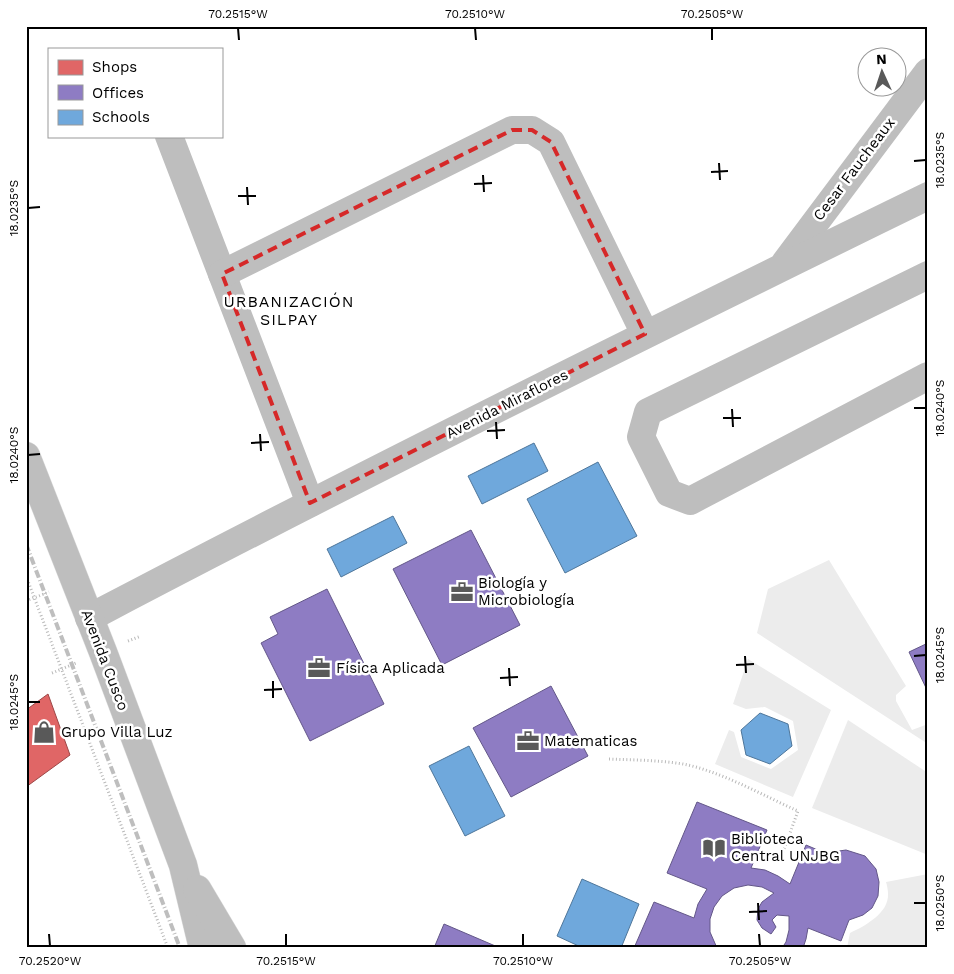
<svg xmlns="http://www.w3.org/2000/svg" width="954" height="974" font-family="'Work Sans',sans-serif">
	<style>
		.green { fill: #ececec }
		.shops { fill: #e06666; stroke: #9d4747 }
		.offices { fill: #8e7cc3; stroke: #635788 }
		.schools { fill: #6fa8dc; stroke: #4e769a }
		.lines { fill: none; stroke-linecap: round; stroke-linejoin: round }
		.major-casing { stroke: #dbdbdb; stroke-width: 29 }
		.path { stroke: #b9b9b9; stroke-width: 3; stroke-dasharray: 1 2.5; stroke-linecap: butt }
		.minor { stroke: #bebebe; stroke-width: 28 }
		.major { stroke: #bebebe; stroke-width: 28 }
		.rail { stroke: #bebebe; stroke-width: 4; stroke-dasharray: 8 2.5 1 2.5; stroke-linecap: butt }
		.marked { fill: none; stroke: #d62828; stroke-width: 4; stroke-dasharray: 10 6; stroke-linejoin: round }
		.ticks { fill: none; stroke: #000; stroke-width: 2 }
		.labels { text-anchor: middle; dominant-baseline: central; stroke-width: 5; stroke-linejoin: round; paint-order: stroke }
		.street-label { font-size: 15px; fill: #000; stroke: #fff }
		.poi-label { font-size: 15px; fill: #000; stroke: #fff; text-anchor: start }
		.neighbourhood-label { font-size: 16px; letter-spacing: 1px; fill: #000; stroke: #fff }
		.neatline { fill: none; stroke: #000; stroke-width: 2 }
		.ticks-label { font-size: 12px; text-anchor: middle; fill: #000 }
	</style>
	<rect width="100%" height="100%" fill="#fff"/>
	<g class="green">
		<polygon points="829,560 906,686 896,695 896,701 912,730 928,724 928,744 757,633 768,589"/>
		<polygon points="748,659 831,710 793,797 715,764 729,730 734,732 741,757 771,769 798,750 793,721 765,707 746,709 733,704"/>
		<polygon points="848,720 928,773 928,855 812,808"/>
		<path d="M928 874V948H847L850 933C865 926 889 913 888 894 888 890 887 885 886 882Z"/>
	</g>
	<polygon class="shops" points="48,694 70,755 26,787 26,710"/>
	<g class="offices">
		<polygon points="471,530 520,625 442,665 393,569"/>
		<polygon points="327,589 384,704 310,741 261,643 278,634 270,617"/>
		<polygon points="928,643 928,692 909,652"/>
		<polygon points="551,686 588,756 511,797 473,728"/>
		<polygon points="697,802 767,830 751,868 765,870 778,876 790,884 806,845 825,853 846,850 865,856 876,869 879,882 878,896 872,908 863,915 849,920 841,941 808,928 806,939 803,948 782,948 786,942 789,930 789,916 777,915 772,920 776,927 771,934 762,928 757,920 758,909 762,902 774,893 762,887 748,885 734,888 722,896 714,907 710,919 710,932 717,948 634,948 654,902 694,918 698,904 707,889 667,873"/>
		<polygon points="444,924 500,948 434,948"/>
	</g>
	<g class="schools">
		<polygon points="534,443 548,471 482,504 468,476"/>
		<polygon points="598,462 637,536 565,573 527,499"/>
		<polygon points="393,516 407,543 341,577 327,549"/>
		<polygon points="760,713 788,724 792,746 770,764 746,755 741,730"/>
		<polygon points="469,746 505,816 465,836 429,766"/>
		<polygon points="582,879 639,904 621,948 583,948 557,936"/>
	</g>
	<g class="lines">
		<defs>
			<g id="major">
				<polyline points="26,456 103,652 183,865 203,948"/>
				<polyline points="197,889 232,948"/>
			</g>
		</defs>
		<use href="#major" class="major-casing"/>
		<g class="path">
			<polyline points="26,576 168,948"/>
			<polyline points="26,601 49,592"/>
			<polyline points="128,641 141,636"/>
			<polyline points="52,673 76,663"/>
			<path d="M609 759C633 760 658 760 683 764 720 771 762 795 798 811L779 863"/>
		</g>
		<g class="minor">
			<polyline points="169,136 310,503"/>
			<polyline points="785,263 928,72"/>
			<polyline points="222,274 512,130 532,130 551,142 645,334"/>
			<polyline points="928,275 648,412 641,437 669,493 690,501 928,376"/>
			<path d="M89 618C366 472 647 333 928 196"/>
		</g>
		<use href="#major" class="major"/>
		<polyline class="rail" points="26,544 180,948"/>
	</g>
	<path class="marked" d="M512 130H532L551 142 645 334 310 503 222 274Z"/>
	<path class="ticks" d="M238 28 239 40M475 28 476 40M712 28V40M914 161 926 160M719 163 720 180M711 172 728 171M483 175 484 192M474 184 492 183M247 187 248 205M238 196H256M28 208 40 207M914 408H926M732 409 733 427M723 418H741M496 422 497 439M487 431 505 430M260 434 261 451M251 443 269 442M28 455 40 454M745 656 746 673M914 656 926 655M736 665 754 664M509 668 510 686M500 678 518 677M273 681V698M264 690 282 689M28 702H40M758 903 759 920M914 903H926M749 912 767 911M49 934 50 946M286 934V946M523 934V946M759 934 760 946"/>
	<defs>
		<symbol id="office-bare" viewBox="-9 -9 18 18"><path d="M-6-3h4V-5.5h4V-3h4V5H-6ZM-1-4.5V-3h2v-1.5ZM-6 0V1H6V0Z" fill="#595959" stroke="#fff" stroke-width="2.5" paint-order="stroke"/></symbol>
		<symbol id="shop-bare" viewBox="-9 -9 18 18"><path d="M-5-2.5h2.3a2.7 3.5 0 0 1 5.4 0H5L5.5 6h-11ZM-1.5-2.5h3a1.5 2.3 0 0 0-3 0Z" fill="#595959" stroke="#fff" stroke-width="2.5" paint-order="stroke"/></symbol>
		<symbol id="library-bare" viewBox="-9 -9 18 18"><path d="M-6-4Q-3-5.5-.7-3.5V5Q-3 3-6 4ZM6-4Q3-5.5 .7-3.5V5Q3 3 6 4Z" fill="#595959" stroke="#fff" stroke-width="2.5" paint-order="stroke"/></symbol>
	</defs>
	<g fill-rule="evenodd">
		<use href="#office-bare" x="446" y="576" width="32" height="32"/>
		<use href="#office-bare" x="303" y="652" width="32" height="32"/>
		<use href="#shop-bare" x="28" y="716" width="32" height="32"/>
		<use href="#office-bare" x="512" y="725" width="32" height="32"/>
		<use href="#library-bare" x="698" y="832" width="32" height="32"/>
	</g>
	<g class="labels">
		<g class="street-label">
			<text transform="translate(854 169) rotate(-53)">Cesar Faucheaux</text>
			<text transform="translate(507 404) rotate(-27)">Avenida Miraflores</text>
			<text transform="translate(105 660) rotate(69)">Avenida Cusco</text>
		</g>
		<g class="poi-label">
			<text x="478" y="583">Biología y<tspan x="478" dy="17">Microbiología</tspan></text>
			<text x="336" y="668">Física Aplicada</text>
			<text x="61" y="732">Grupo Villa Luz</text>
			<text x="544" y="741">Matematicas</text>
			<text x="731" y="839">Biblioteca<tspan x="731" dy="17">Central UNJBG</tspan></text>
		</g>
		<g class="neighbourhood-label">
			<text x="289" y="301">URBANIZACIÓN<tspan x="289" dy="18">SILPAY</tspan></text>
		</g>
	</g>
	<rect width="954" height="974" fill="none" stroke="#ffffff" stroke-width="55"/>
	<rect x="48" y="48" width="175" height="90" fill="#ffffff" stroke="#999999"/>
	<rect x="58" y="60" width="25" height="15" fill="#e06666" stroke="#999999"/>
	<text x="92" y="72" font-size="15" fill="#000000">Shops</text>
	<rect x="58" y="85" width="25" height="15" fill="#8e7cc3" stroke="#999999"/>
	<text x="92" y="98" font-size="15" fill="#000000">Offices</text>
	<rect x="58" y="110" width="25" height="15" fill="#6fa8dc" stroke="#999999"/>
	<text x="92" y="122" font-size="15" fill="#000000">Schools</text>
	<g transform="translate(882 72) rotate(357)"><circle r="24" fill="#ffffff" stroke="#999999"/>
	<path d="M0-4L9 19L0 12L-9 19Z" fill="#595959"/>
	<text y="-8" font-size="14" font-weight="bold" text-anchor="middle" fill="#000000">N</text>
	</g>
	<rect x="28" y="28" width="898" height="918" class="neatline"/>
	<g class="ticks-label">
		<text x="238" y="18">70.2515°W</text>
		<text x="475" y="18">70.2510°W</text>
		<text x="712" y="18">70.2505°W</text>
		<text transform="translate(940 160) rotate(-90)" y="4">18.0235°S</text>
		<text transform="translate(14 208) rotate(-90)" y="4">18.0235°S</text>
		<text transform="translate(940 408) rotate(-90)" y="4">18.0240°S</text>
		<text transform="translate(14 455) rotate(-90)" y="4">18.0240°S</text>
		<text transform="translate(940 655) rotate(-90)" y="4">18.0245°S</text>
		<text transform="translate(14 702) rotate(-90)" y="4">18.0245°S</text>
		<text transform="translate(940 903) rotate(-90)" y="4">18.0250°S</text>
		<text x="50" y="965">70.2520°W</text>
		<text x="286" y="965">70.2515°W</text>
		<text x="523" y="965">70.2510°W</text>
		<text x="760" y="965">70.2505°W</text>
	</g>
</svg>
